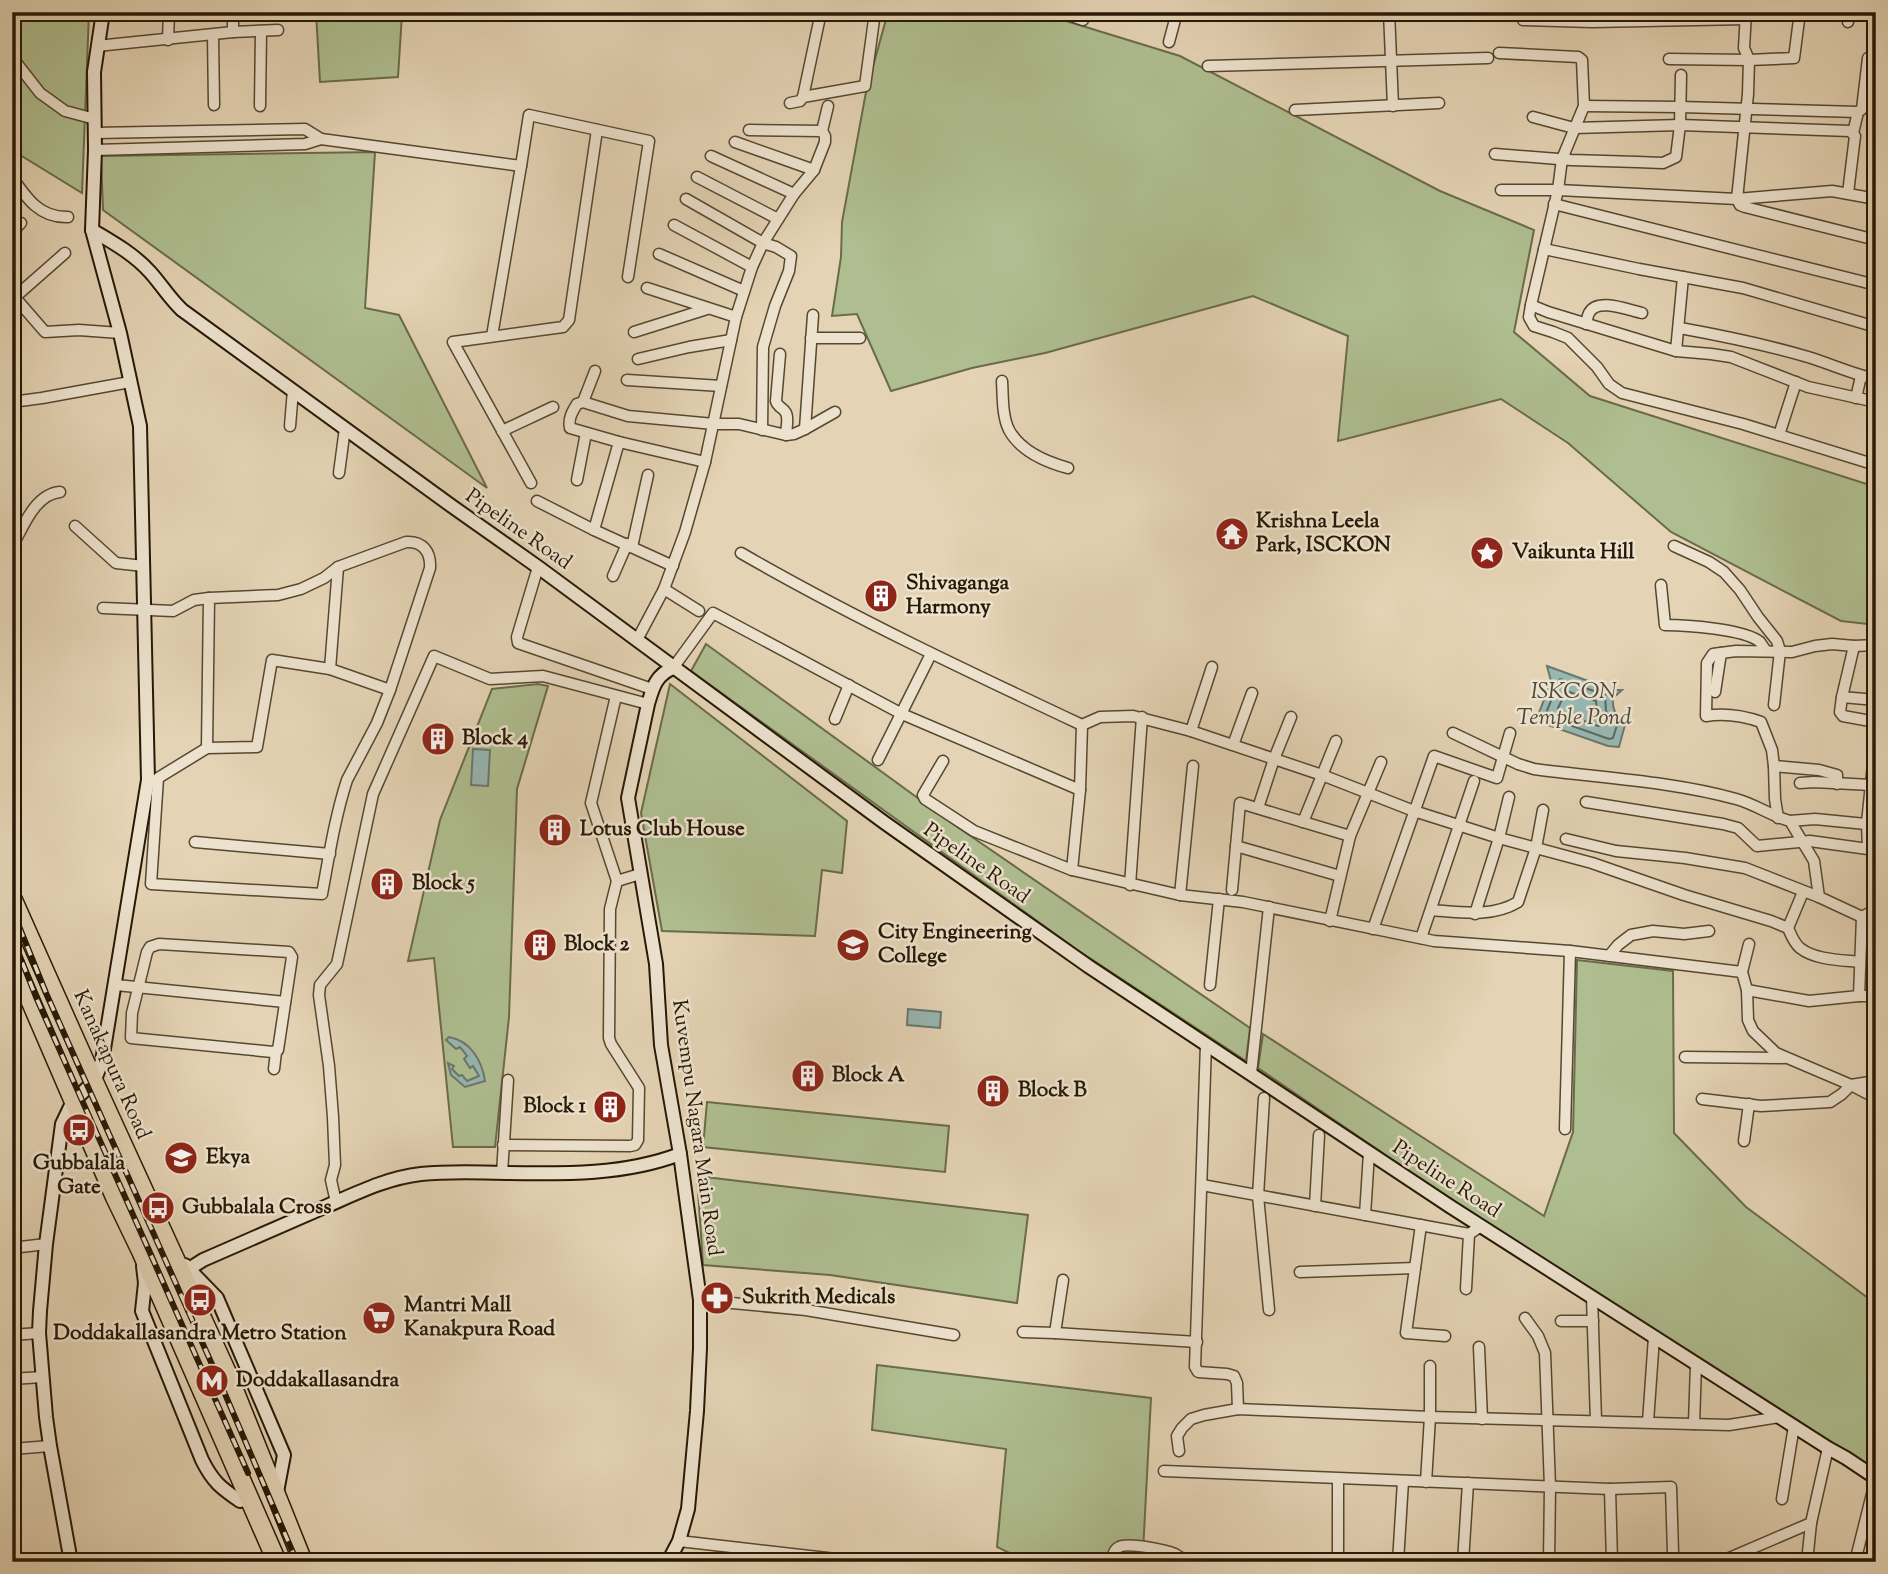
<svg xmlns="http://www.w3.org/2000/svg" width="1888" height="1574" font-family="'Sorts Mill Goudy',serif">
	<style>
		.green { fill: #afbe90; stroke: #6a6b4a; stroke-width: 2 }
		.water { fill: #97b7b3; stroke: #6a776d; stroke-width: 2 }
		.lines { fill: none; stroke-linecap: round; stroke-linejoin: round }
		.shore { stroke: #5e685c; stroke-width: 2 }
		.street-casing { stroke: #564731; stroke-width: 13 }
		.secondary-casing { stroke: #261805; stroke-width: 16 }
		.highway-casing { stroke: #261805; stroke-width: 21 }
		.street { stroke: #ede2ce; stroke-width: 10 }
		.secondary { stroke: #ede2ce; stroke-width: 12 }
		.highway { stroke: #e4d3b4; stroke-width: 18 }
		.rail-casing { stroke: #261805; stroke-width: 6 }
		.rail { stroke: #ede2ce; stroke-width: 3.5; stroke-dasharray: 10; stroke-linecap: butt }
		.labels { text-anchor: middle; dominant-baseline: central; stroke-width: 5; stroke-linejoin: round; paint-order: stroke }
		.poi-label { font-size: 21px; font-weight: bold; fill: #261805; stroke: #ede2ce; text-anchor: start }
		.street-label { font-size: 21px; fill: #261805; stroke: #ede2ce }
		.water-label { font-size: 23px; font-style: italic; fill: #484839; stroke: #ede2ce }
	</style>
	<rect width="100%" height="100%" fill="#e4d3b4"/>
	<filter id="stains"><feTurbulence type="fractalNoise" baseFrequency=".00286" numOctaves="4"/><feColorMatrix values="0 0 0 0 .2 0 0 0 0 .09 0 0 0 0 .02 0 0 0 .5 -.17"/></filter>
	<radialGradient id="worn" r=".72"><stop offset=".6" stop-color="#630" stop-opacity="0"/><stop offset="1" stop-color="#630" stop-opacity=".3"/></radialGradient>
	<g class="green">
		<polygon points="12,12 89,12 82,193 12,150"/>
		<polygon points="316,12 405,12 402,14 398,77 320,82"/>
		<polygon points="888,12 1037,12 1180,56 1440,191 1534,230 1514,332 1590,396 1876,487 1876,625 1841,621 1671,532 1568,443 1501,399 1338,441 1348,336 1253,296 1045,353 972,368 891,391 857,314 832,316 841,257 842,222 866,92"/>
		<polygon points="375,152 365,308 399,315 487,488 103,210 101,156"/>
		<polygon points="706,644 959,828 1250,1028 1246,1061 1076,949 691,671"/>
		<polygon points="538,684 548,686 517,789 509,1017 495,1147 453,1147 434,958 408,961 440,820 492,689"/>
		<polygon points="670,684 847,821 842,873 822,870 815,936 662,931 641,813"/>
		<polygon points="1577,960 1673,971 1674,1133 1746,1207 1876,1304 1876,1327 1868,1329 1876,1352 1876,1473 1542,1262 1258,1068 1263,1034 1544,1216 1573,1132"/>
		<polygon points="707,1102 949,1126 945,1172 703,1147"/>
		<polygon points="697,1176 1028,1215 1017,1303 830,1275 703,1265"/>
		<polygon points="877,1365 1151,1398 1143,1552 1111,1548 1110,1562 1028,1562 997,1547 1006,1449 872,1430"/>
	</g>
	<g class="water">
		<path d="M1547 666 1613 690H1622L1613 698C1612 709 1615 717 1626 721L1619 747 1608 746 1536 721 1551 681Z"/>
		<polygon points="473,749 490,750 488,786 471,785"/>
		<polygon points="908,1009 941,1012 940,1028 907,1025"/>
		<path d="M449 1037C471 1041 482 1061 485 1081L465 1087 451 1075 448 1063 454 1066 452 1069 459 1076 462 1075 467 1081 479 1076 473 1066 470 1068 464 1059 467 1056 460 1047 456 1049 446 1040Z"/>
	</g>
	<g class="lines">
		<g class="shore">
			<polygon points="1560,679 1605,695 1606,711 1617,725 1613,738 1609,739 1547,717 1546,713"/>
			<polygon points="1566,691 1596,701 1597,713 1602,722 1601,725 1598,726 1558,712 1558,708"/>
		</g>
		<defs>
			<g id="street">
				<polyline points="233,12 233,32"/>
				<polyline points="1060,12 1083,20 1086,12"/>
				<polyline points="1389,12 1393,106"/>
				<polyline points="1746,12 1744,48 1749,60 1748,94 1737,199 1740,205 1745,207 1876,240"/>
				<polyline points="1523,20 1592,22 1746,19"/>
				<polyline points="1848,22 1849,12"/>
				<polyline points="213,35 214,105"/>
				<polyline points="168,40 169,12"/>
				<polyline points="1169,42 1177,12"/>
				<polyline points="97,46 233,32 278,30"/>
				<polyline points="1499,53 1578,57 1582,60 1584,106 1562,159 1558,190 1531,305 1548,312 1676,351 1711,354 1731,357 1808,387 1876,402"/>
				<polyline points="1669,59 1749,60 1794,58 1800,12"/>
				<polyline points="12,60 15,61 40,93 65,111 95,119"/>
				<polyline points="1208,66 1488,58"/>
				<polyline points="803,97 821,12"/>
				<polyline points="790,103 800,101 803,97 865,86 875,12"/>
				<polyline points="260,106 261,31"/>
				<polyline points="1584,106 1680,107 1858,112 1862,109 1868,58"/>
				<polyline points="1295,110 1439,103"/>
				<polyline points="1533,117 1574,128 1680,125 1850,131 1855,136 1848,193"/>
				<polyline points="822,131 828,106"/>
				<polyline points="95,133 305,129 321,139"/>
				<polyline points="1853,133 1858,112"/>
				<polyline points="735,142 814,170"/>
				<polyline points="95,150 305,144 321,139 521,166 529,115 649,141 628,277"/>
				<polyline points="1495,154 1571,160 1637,162 1663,163 1676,157 1680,125 1681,75"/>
				<polyline points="711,156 794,194"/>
				<path d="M12 177C27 199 40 218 68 217"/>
				<polyline points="697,177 778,219"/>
				<polyline points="1501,190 1558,190 1737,199 1832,191 1876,199"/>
				<polyline points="686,199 763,243 776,247 791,256 789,271 775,306 763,347 762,430"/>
				<polyline points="1554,204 1876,285"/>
				<polyline points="674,225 752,267"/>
				<polyline points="12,232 21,223"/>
				<polyline points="1544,249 1639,269 1743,288 1876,327"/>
				<polyline points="659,254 744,291"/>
				<polyline points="647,288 736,317"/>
				<polyline points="12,294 45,332 79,330 120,333"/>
				<polyline points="15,297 65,253"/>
				<polyline points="1531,305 1529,317 1534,326 1553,332 1568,338 1597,367 1609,384 1622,393 1743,424 1876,465"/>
				<path d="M1586 324C1587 321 1587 317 1589 313 1597 297 1628 310 1642 313"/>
				<path d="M1680 328C1724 336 1764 344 1808 357 1831 364 1852 374 1876 379"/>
				<polyline points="634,332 707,309"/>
				<polyline points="492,336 521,166"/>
				<polyline points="811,338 860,338"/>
				<polyline points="1676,351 1683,277"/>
				<path d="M780 354 776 401C778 408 783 407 786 413 789 419 786 429 786 435"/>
				<polyline points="638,359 689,347 731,340"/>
				<polyline points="627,380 721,386"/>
				<path d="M1002 381C1003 397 1002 416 1009 430 1021 452 1046 462 1068 468"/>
				<polyline points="1856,398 1861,376"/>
				<polyline points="12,402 42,398 130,382"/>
				<polyline points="583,402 595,371"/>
				<polyline points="290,426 293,390"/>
				<polyline points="805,429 813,315"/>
				<polyline points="502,431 553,407"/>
				<polyline points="1779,435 1796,382"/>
				<polyline points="619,442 594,530 673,566"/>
				<path d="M705 462 619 442 570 428C568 419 572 412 577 404L583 402 628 416 714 424H739L786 435 794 434 805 429 835 412"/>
				<polyline points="339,473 345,428"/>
				<polyline points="577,480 586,433"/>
				<polyline points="531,483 453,342 563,327 569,320 597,130"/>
				<polyline points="537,501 594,530"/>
				<polyline points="75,526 116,563 144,566"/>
				<polyline points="1674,546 1709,562 1724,572 1740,590 1758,617 1777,641 1780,651 1774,705"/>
				<path d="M12 547C23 527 35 494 60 492"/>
				<polyline points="632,547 648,475"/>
				<path d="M741 553C852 617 967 671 1082 725L1100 717 1133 716 1191 731 1322 775 1414 811 1499 838 1592 863 1684 895 1771 921 1788 928 1803 892"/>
				<polyline points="538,567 517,637 518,643 652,689"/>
				<polyline points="613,576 627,544"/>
				<path d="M1661 585 1665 625C1685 625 1745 629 1760 642 1760 642 1766 651 1766 651"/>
				<polyline points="664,589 699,611"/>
				<polyline points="103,608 173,611 194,600 209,598"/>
				<polyline points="637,640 664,589 685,532 705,462 736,317 752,267 763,243 794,194 814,170 825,142 825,136 822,131 749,130"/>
				<polyline points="1854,646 1842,697 1876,700"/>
				<path d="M272 660 330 669 390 690 377 723 347 780C335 817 329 856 322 894L151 884 158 778 207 748 257 747Z"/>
				<polyline points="673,668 713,613 902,714 1080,790"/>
				<polyline points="330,669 338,567"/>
				<polyline points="1873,673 1876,661"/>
				<polyline points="1715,692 1721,653"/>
				<polyline points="1842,697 1840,712 1843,716 1876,722"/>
				<polyline points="835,719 849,685"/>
				<polyline points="1191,731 1212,667"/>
				<path d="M1453 733 1518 764 1534 769C1601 778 1670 781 1736 799 1755 804 1771 816 1790 821L1814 861 1819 897"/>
				<polyline points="1233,745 1252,693"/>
				<path d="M207 748 209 598 278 595 301 589 324 578 338 567 406 542C423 541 431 552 430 568L390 690"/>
				<polyline points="878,760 931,654"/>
				<polyline points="943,761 923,795 925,799 974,831 1072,870 1180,895 1243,902 1434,941 1570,951 1742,972"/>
				<polyline points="1774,766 1819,770 1837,775 1837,784"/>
				<polyline points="1800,783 1814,782 1871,785"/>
				<polyline points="1586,802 1723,824 1738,828 1757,846 1810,841 1868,849 1876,852"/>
				<polyline points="1258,808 1274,759 1291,717"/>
				<path d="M1778 818 1775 799 1774 766 1772 750 1761 722C1744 716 1725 713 1706 716L1707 663 1713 654 1736 651 1792 652 1815 646 1832 644 1854 646 1876 645"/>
				<polyline points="1790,821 1815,819 1876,825"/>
				<polyline points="1303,822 1336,741"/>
				<polyline points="1566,839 1616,851 1685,858 1745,868 1819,897 1862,917"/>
				<polyline points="195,842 330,854"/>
				<polyline points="1236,846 1340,876"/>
				<polyline points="1868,849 1867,823 1876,735"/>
				<polyline points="1072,870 1080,790 1082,725"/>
				<polyline points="617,881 640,874"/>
				<polyline points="1130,885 1142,717"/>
				<polyline points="1232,890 1240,803 1350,836"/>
				<polyline points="1180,895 1193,766"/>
				<path d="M1431 910C1459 912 1492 918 1518 902L1536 848 1543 810"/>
				<polyline points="1475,914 1499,838 1509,797"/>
				<polyline points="1330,921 1350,836 1381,762"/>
				<path d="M1788 928C1791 935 1794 943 1800 948 1815 960 1841 960 1860 962"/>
				<polyline points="1373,929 1434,756 1497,778 1510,733"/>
				<polyline points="1421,938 1474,781"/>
				<polygon points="159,944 289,952 292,957 278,1050 273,1052 131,1038 132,1013 147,952 150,947"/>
				<polyline points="1749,944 1742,972 1747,990 1748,1020 1753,1031 1776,1053 1851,1085 1876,1098"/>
				<polyline points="1609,956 1618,945 1631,935 1653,931 1684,934 1709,931"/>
				<polyline points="116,985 285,1002"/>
				<polyline points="1210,985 1219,899"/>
				<polyline points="1747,990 1809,1001 1859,996 1862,917 1873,911 1876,903"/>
				<polyline points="1859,996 1876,996"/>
				<polyline points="1206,1044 1195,1367 1198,1372 1227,1374 1234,1376 1237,1383 1238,1409"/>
				<polyline points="1685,1057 1784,1058"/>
				<polyline points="274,1069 276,1052"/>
				<polyline points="1251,1074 1269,907"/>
				<polyline points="1264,1098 1258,1196 1269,1310"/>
				<polyline points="1702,1099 1761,1106 1830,1102 1842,1094 1851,1085 1876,1081"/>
				<polyline points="1565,1129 1570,951"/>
				<polyline points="1876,1136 1874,1147 1876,1168"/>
				<polyline points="1744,1141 1749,1104"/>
				<polyline points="503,1145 630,1146 635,1145 638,1140 639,1088 611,1044 609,1038 610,909 617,881 591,803 616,696"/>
				<polyline points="502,1173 508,1080"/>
				<polyline points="1202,1185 1469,1234 1481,1226"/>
				<polyline points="336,1202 331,1180 335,1165 333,1117 329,1066 319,995 320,985 337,964 373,794 434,656 490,679 543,676 648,704"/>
				<polyline points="1315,1206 1319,1135"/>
				<polyline points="1365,1215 1369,1153"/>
				<polyline points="1421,1225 1406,1333 1445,1336"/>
				<polyline points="12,1248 46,1244"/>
				<polyline points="1300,1272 1415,1268"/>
				<polyline points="1466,1289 1469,1234"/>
				<polyline points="1592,1297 1596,1421"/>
				<polyline points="700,1300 806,1310 954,1335"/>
				<polyline points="1525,1318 1538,1336 1545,1353 1550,1487 1549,1562"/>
				<polyline points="1561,1321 1593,1321"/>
				<polyline points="1023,1332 1055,1333 1063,1280"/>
				<polyline points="1055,1333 1197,1342"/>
				<polyline points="12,1335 39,1333"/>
				<polyline points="1479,1347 1482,1419"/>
				<polyline points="12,1379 42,1377"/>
				<polyline points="1648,1422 1654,1337"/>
				<polyline points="1694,1424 1696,1364"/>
				<polyline points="12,1449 50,1446"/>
				<polyline points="1179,1451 1177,1436 1182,1428 1191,1419 1204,1415 1238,1409 1430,1417 1729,1425 1780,1417"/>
				<polyline points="1164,1471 1610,1489 1671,1487 1673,1553 1676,1562"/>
				<polyline points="1426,1482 1430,1417 1430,1366"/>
				<polyline points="1610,1489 1612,1562"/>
				<polyline points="1782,1499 1794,1426"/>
				<polyline points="679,1541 862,1562"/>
				<path d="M1113 1562C1113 1556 1113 1550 1119 1547 1128 1542 1166 1550 1175 1554 1181 1557 1180 1557 1184 1562"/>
				<polyline points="1338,1562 1338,1479"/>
				<polyline points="1398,1562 1403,1481"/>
				<polyline points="1463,1562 1468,1483"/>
				<polyline points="1720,1562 1811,1523 1828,1448"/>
				<polyline points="1807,1562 1811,1523"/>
				<polyline points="1855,1562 1876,1478"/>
			</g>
			<g id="secondary">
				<path d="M92 230C112 242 134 254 150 272 161 284 169 298 182 310L453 507 538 567 885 823 1088 966 1451 1207 1828 1448 1846 1458 1876 1478"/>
				<polyline points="185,1265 217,1298 284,1455 277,1492"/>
				<path d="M143 1266 145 1283 142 1311 202 1460C213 1482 221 1488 240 1501L249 1499"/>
				<path d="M189 1269 203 1260C242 1243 281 1226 320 1209 353 1195 385 1178 421 1174 449 1171 478 1172 506 1173 565 1174 625 1175 680 1154"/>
				<polyline points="71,1562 50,1446 46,1417 39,1333 40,1311 46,1244 62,1124 73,1101 94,1082 102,1061 148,780 140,426 120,333 92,230 95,150 94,72 103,12"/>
				<path d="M668 1562 679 1541 688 1509 697 1411 700 1348V1300L680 1154 661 1045 656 964 628 798 648 704C653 687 656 675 673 668"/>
			</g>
			<g id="highway">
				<polyline points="12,898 94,1082 228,1375 303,1562"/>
				<polyline points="12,958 115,1197 141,1251 277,1562"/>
			</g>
		</defs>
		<use href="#street" class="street-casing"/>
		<use href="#secondary" class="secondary-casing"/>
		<use href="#highway" class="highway-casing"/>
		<use href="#street" class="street"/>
		<use href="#secondary" class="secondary"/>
		<use href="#highway" class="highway"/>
		<defs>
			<g id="rail">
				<polyline points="12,909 46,993 219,1380 297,1562"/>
				<polyline points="15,944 36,997 248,1473"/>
			</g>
		</defs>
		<use href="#rail" class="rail-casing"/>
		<use href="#rail" class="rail"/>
	</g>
	<defs>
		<symbol id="temple-disc" viewBox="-11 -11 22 22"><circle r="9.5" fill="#8f2418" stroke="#ede2ce"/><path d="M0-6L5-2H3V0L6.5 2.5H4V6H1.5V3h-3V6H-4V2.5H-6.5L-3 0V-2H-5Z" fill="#fff"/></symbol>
		<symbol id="sight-disc" viewBox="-11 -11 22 22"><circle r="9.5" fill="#8f2418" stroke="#ede2ce"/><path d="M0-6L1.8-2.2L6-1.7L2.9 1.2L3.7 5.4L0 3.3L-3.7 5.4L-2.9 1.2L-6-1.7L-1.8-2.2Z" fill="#fff"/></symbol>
		<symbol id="building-disc" viewBox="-11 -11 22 22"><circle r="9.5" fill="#8f2418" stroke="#ede2ce"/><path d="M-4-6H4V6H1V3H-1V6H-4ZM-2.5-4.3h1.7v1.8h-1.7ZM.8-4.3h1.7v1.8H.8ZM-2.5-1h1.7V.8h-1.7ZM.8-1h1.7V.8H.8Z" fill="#fff"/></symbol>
		<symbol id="university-disc" viewBox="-11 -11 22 22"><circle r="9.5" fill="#8f2418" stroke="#ede2ce"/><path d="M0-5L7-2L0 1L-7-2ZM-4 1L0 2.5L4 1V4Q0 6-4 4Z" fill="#fff"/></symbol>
		<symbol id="bus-disc" viewBox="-11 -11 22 22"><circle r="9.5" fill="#8f2418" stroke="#ede2ce"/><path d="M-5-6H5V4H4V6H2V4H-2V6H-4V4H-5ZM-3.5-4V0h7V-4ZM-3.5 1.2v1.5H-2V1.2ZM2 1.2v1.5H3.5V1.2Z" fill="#fff"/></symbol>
		<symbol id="school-disc" viewBox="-11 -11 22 22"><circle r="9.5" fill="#8f2418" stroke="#ede2ce"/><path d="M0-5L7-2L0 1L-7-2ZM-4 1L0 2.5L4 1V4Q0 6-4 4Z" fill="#fff"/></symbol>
		<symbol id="pharmacy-disc" viewBox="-11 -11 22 22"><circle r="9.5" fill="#8f2418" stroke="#ede2ce"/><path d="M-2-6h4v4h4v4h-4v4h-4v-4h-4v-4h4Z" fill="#fff"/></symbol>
		<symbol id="supermarket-disc" viewBox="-11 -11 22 22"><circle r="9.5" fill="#8f2418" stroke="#ede2ce"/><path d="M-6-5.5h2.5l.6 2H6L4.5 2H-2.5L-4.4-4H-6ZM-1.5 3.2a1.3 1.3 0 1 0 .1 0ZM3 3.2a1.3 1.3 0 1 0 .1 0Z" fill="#fff"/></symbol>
		<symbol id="metro-disc" viewBox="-11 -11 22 22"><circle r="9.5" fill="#8f2418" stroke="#ede2ce"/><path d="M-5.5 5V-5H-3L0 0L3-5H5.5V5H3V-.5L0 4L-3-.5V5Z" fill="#fff"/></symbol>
	</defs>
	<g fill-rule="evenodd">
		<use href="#temple-disc" x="1213" y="515" width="38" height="38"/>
		<use href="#sight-disc" x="1468" y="534" width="38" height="38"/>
		<use href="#building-disc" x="862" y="577" width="38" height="38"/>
		<use href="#building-disc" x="419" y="720" width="38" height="38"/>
		<use href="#building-disc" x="536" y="811" width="38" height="38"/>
		<use href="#building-disc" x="368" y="865" width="38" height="38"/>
		<use href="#building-disc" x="521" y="926" width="38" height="38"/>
		<use href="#university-disc" x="834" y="926" width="38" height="38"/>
		<use href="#building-disc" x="789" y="1057" width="38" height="38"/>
		<use href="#building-disc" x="974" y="1072" width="38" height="38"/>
		<use href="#building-disc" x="591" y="1088" width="38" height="38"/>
		<use href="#bus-disc" x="60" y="1111" width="38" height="38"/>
		<use href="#school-disc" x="162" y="1139" width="38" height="38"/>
		<use href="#bus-disc" x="139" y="1189" width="38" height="38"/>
		<use href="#pharmacy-disc" x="698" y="1279" width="38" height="38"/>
		<use href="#bus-disc" x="181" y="1281" width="38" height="38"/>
		<use href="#supermarket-disc" x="360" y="1299" width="38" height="38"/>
		<use href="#metro-disc" x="193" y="1362" width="38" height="38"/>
	</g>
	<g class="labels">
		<g class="poi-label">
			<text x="1256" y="522">Krishna Leela<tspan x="1256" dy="24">Park, ISCKON</tspan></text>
			<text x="1512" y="553">Vaikunta Hill</text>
			<text x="906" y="584">Shivaganga<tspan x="906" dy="24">Harmony</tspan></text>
			<text x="462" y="739">Block 4</text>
			<text x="580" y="830">Lotus Club House</text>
			<text x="412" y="884">Block 5</text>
			<text x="878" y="933">City Engineering<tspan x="878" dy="24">College</tspan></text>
			<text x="564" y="945">Block 2</text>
			<text x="832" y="1076">Block A</text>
			<text x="1018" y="1091">Block B</text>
			<text x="586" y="1107" text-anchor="end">Block 1</text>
			<text x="206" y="1158">Ekya</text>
			<text x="79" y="1164" text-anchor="middle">Gubbalala<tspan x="79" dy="24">Gate</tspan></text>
			<text x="182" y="1208">Gubbalala Cross</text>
			<text x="742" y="1298">Sukrith Medicals</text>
			<text x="404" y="1306">Mantri Mall<tspan x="404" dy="24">Kanakpura Road</tspan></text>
			<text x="200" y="1334" text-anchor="middle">Doddakallasandra Metro Station</text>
			<text x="236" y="1381">Doddakallasandra</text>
		</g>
		<g class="street-label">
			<text transform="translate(518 530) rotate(35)">Pipeline Road</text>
			<text transform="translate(976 864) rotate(35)">Pipeline Road</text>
			<text transform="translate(111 1065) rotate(66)">Kanakapura Road</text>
			<text transform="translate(696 1128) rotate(82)">Kuvempu Nagara Main Road</text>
			<text transform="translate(1446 1180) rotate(33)">Pipeline Road</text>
		</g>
		<g class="water-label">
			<text x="1574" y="692">ISKCON<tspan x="1574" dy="26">Temple Pond</tspan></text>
		</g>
	</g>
	<rect width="1888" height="1574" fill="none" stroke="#e4d3b4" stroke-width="42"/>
	<rect x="14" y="14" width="1860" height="1546" fill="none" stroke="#261805" stroke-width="3.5"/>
	<rect x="21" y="21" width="1846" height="1532" fill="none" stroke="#261805" stroke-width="2"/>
	<rect width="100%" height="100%" filter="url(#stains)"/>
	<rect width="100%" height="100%" fill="url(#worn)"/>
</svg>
